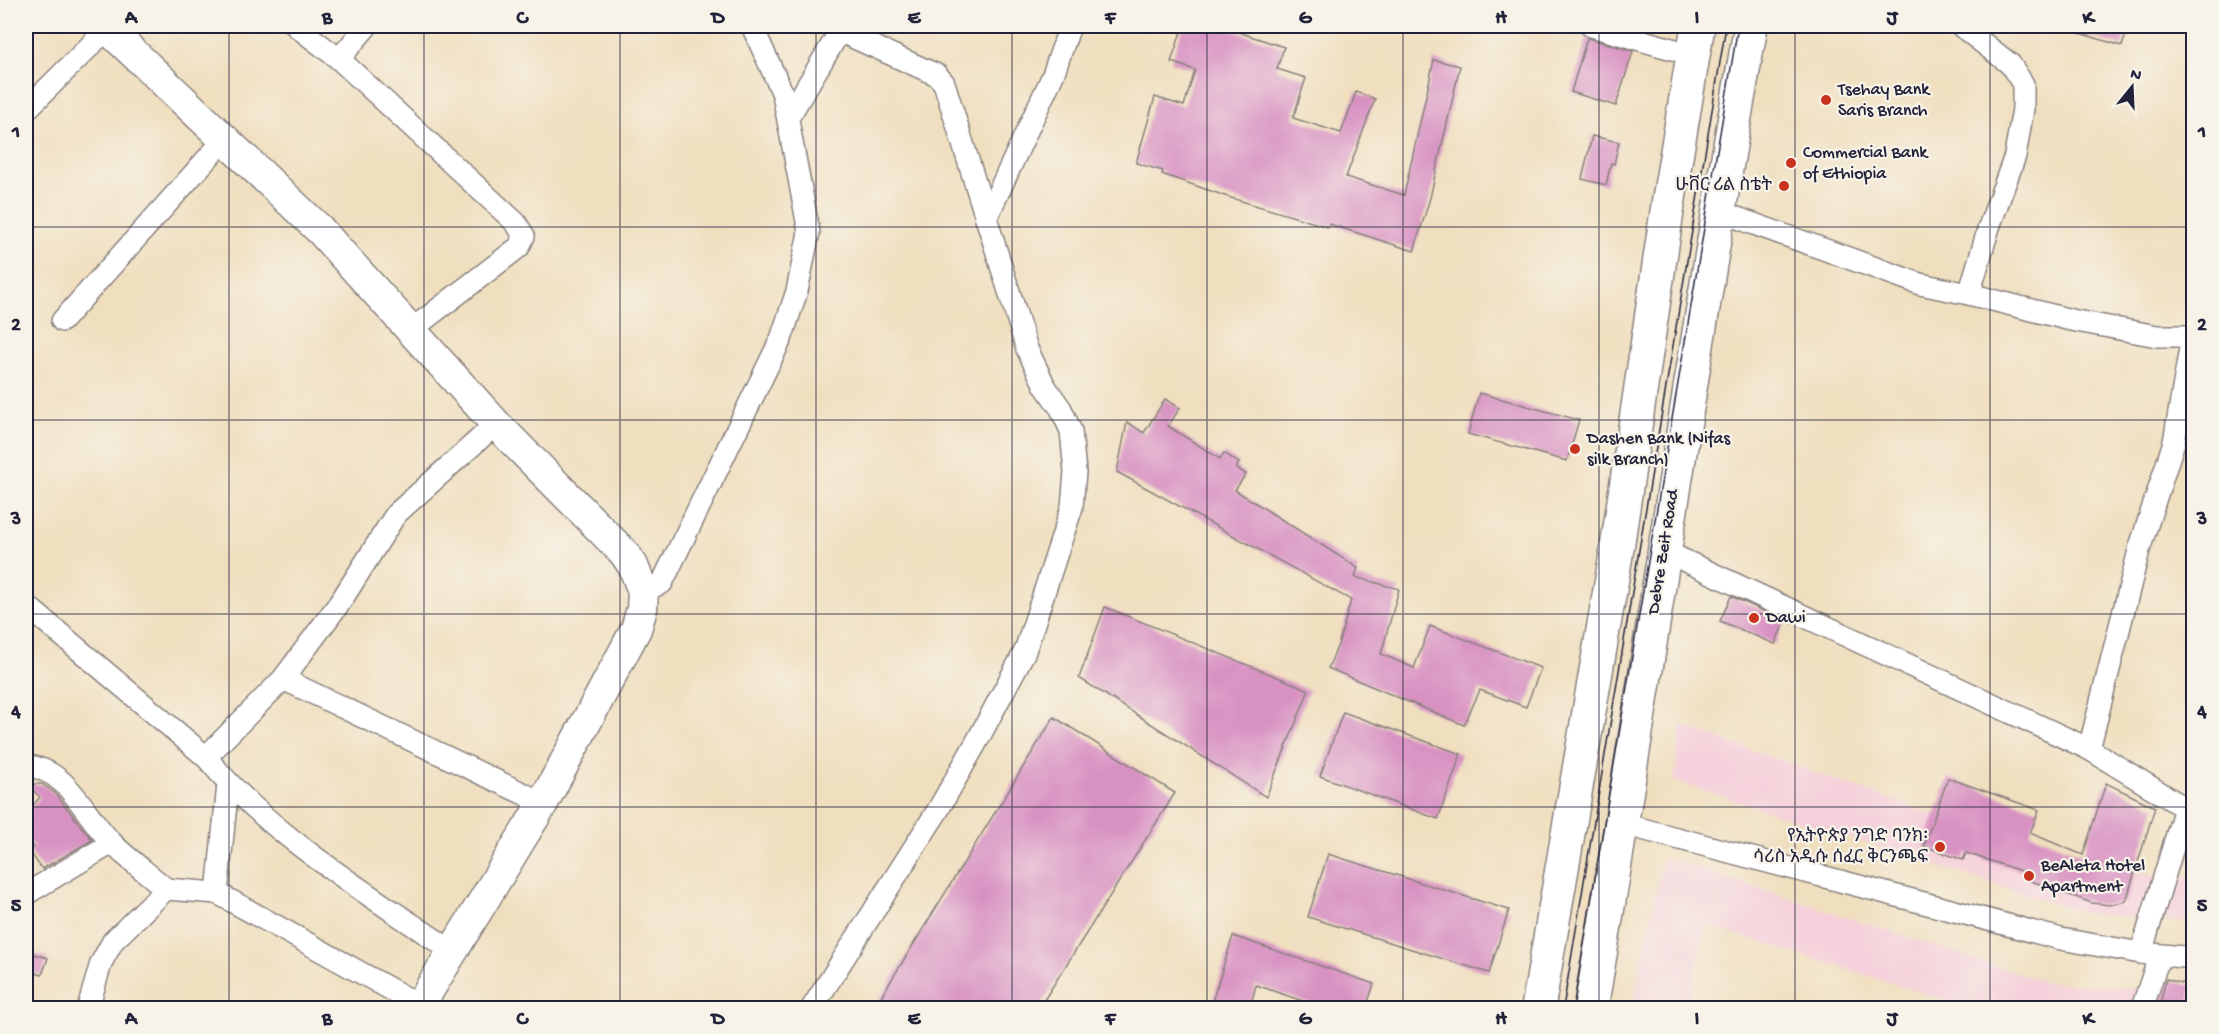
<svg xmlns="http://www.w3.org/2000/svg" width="2219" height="1034" font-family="'Gochi Hand','Noto Sans Ethiopic',sans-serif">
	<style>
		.built { fill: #f5cfda }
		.building { fill: #d892c2 }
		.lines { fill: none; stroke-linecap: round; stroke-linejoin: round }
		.street-casing { stroke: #89807d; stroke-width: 24 }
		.secondary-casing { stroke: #89807d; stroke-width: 33 }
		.primary-casing { stroke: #89807d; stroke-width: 36 }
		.street { stroke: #fff; stroke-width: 21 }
		.secondary { stroke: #fff; stroke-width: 30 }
		.primary { stroke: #fff; stroke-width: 33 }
		.tram { stroke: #22223b; stroke-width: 1.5 }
		.grid { fill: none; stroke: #22223b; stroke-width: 1.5; stroke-opacity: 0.55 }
		.poi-dot { fill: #c8321e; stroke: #f7f3e8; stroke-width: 2 }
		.labels { text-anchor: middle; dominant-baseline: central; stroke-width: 4.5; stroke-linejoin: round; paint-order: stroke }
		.poi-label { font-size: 18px; fill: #22223b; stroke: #f7f3e8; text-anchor: start }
		.street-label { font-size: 18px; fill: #22223b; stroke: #f7f3e8 }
		.neatline { fill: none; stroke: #22223b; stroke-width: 2 }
		.grid-label { font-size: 20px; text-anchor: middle; font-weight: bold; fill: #22223b }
	</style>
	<rect width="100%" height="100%" fill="#f7f3e8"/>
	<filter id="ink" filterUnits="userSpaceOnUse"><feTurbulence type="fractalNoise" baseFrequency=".0167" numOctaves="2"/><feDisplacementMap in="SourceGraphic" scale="12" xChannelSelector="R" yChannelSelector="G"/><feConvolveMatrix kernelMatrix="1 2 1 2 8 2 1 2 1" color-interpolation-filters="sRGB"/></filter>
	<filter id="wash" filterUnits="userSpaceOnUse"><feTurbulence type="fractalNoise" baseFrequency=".008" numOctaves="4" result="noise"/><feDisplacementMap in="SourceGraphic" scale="24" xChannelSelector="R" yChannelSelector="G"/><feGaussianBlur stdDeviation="1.35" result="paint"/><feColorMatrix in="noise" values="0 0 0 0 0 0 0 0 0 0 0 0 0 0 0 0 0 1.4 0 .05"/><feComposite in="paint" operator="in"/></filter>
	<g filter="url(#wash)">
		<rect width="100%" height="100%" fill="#f0dfbf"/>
		<g class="built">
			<polygon points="1681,725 2086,869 2193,877 2193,923 2084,913 1674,781"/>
			<polygon points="1663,857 2045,982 2194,992 2193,1008 1971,1008 1706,925 1687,1008 1632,1008"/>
		</g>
		<g id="blocks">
			<g class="building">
				<polygon points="1183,26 1220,26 1284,47 1277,69 1306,78 1293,118 1341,133 1356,92 1375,99 1346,177 1404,195 1434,60 1460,66 1430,198 1414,251 1329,224 1328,227 1228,197 1162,174 1163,171 1136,163 1155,97 1184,106 1195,70 1171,62"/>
				<polygon points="2067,26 2129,26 2122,46 2066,29"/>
				<polygon points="1587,38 1633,51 1616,106 1571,92"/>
				<polygon points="1592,136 1619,142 1614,164 1611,163 1606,185 1582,179"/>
				<polygon points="1479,393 1579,420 1567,461 1468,434"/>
				<polygon points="1165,399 1180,408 1168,426 1220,459 1224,453 1239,463 1236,468 1246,474 1235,490 1358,568 1355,577 1399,589 1381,654 1414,668 1430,626 1541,668 1526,707 1480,690 1464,725 1328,668 1338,645 1351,600 1117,472 1127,422 1144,433"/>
				<polygon points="1731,596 1785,621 1775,644 1720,621"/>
				<polygon points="1105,607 1309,690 1266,797 1079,678"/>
				<polygon points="1343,712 1461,754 1438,819 1320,776"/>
				<polygon points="1054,717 1175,793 1039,1008 874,1008"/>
				<polygon points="1948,778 2039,810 2030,833 2083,855 2106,783 2155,807 2126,901 2110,905 2092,903 2026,879 2027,873 1966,853 1963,860 1924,846"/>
				<polygon points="26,784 42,784 56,794 92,840 42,869 29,851 34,847 26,839 26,814 40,797"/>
				<polygon points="1328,854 1509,910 1489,973 1308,917"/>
				<polygon points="1233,936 1374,984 1366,1008 1323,1008 1256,985 1250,1008 1210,1008"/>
				<polygon points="31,953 48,958 42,975 26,970"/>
				<polygon points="2166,979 2192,986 2186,1008 2159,1008"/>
			</g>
		</g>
	</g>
	<g filter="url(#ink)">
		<use href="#blocks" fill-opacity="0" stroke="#89807d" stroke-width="1.5"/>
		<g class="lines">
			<defs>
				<g id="street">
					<polyline points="296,26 339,59 516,223 524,236 519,247 411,330"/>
					<polyline points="1591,26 1693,55"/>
					<polyline points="1961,26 2010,64 2023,84 2023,109 2015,156 1989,227 1969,294"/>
					<polyline points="339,59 367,26"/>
					<polyline points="26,110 110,26"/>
					<polyline points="788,118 843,26"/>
					<polyline points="1718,211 1920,284 1969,294 2071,320 2157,336 2194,336"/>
					<polyline points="986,219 1053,75 1070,26"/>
					<polyline points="62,321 224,140"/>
					<polyline points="1664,551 2089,749 2185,808 2194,809"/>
					<polyline points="643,591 662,583 781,339 797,291 809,232 783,94 752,26"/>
					<path d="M26 605 206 757C270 836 370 895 453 952"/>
					<polyline points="283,679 543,803"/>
					<polyline points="2089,749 2139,550 2174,442 2192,336"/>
					<polyline points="206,757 283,679 341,601 396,514 496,424"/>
					<path d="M26 766C68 768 85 817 113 844 129 860 149 874 166 889"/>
					<polyline points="1623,824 2061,939 2141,953 2194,958"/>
					<polyline points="217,893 419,1005"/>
					<polyline points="26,894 112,843"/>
					<polyline points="2141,953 2185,808"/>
					<polyline points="88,1008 101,963 113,941 166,889 217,893 228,784"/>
					<polyline points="812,1008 938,810 976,743 1025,651 1072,507 1075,472 1071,431 1061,409 1045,386 1027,349 944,83 937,75 839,31"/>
					<polyline points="2142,1008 2160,955"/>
				</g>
				<polyline id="secondary" points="105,26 320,230 496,424 625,554 633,566 643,591 642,609 636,629 543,803 418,1008"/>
				<g id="primary">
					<polyline points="1538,1008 1616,555 1668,205 1698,26"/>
					<path d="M1591 1008C1647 681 1692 352 1751 26"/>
				</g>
			</defs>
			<use href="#street" class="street-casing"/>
			<use href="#secondary" class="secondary-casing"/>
			<use href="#primary" class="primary-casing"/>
			<use href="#street" class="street"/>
			<use href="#secondary" class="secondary"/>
			<use href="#primary" class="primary"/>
			<g class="tram">
				<polyline points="1563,1008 1726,26"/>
				<polyline points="1573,1008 1738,26"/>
			</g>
		</g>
	</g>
	<path class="grid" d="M229 26V1008M424 26V1008M620 26V1008M816 26V1008M1012 26V1008M1207 26V1008M1403 26V1008M1599 26V1008M1795 26V1008M1990 26V1008M26 227H2194M26 420H2194M26 614H2194M26 807H2194"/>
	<g class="poi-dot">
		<circle cx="1826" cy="100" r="6"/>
		<circle cx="1791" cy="163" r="6"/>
		<circle cx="1784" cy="186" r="6"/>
		<circle cx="1575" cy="449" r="6"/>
		<circle cx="1754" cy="618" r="6"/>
		<circle cx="1940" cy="847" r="6"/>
		<circle cx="2029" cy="876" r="6"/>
	</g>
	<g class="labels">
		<g class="poi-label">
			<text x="1838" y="90">Tsehay Bank<tspan x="1838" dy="21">Saris Branch</tspan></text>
			<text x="1803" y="153">Commercial Bank<tspan x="1803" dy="21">of Ethiopia</tspan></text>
			<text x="1772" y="186" text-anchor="end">ሁቨር ሪል ስቴት</text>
			<text x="1587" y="439">Dashen Bank (Nifas<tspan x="1587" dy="21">silk Branch)</tspan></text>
			<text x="1766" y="618">Dawi</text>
			<text x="1928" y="837" text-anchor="end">የኢትዮጵያ ንግድ ባንክ፡<tspan x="1928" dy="21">ሳሪስ አዲሱ ሰፈር ቅርንጫፍ</tspan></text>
			<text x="2041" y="866">BeAleta Hotel<tspan x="2041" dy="21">Apartment</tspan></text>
		</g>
		<g class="street-label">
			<text transform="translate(1664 552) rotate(-81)">Debre Zeit Road</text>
		</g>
	</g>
	<rect width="2219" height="1034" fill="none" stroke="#f7f3e8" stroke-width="66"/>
	<g transform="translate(2132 87) rotate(18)" stroke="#f7f3e8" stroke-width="4.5" paint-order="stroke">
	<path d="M0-4.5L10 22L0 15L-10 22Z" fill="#22223b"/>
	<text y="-9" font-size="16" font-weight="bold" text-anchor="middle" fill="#22223b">N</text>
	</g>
	<rect x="33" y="33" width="2153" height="968" class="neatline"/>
	<g class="grid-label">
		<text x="131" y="23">A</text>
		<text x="327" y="23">B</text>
		<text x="522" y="23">C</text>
		<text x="718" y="23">D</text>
		<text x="914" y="23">E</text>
		<text x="1110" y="23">F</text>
		<text x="1305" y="23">G</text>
		<text x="1501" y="23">H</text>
		<text x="1697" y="23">I</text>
		<text x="1892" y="23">J</text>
		<text x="2088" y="23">K</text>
		<text x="16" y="137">1</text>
		<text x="2202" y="137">1</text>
		<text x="16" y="330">2</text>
		<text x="2202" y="330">2</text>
		<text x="16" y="524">3</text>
		<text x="2202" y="524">3</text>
		<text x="16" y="717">4</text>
		<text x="2202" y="717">4</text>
		<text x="16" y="911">5</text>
		<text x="2202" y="911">5</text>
		<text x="131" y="1024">A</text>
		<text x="327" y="1024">B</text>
		<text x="522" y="1024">C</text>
		<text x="718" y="1024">D</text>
		<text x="914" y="1024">E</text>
		<text x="1110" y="1024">F</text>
		<text x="1305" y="1024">G</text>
		<text x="1501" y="1024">H</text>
		<text x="1697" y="1024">I</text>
		<text x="1892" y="1024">J</text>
		<text x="2088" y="1024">K</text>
	</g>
</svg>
